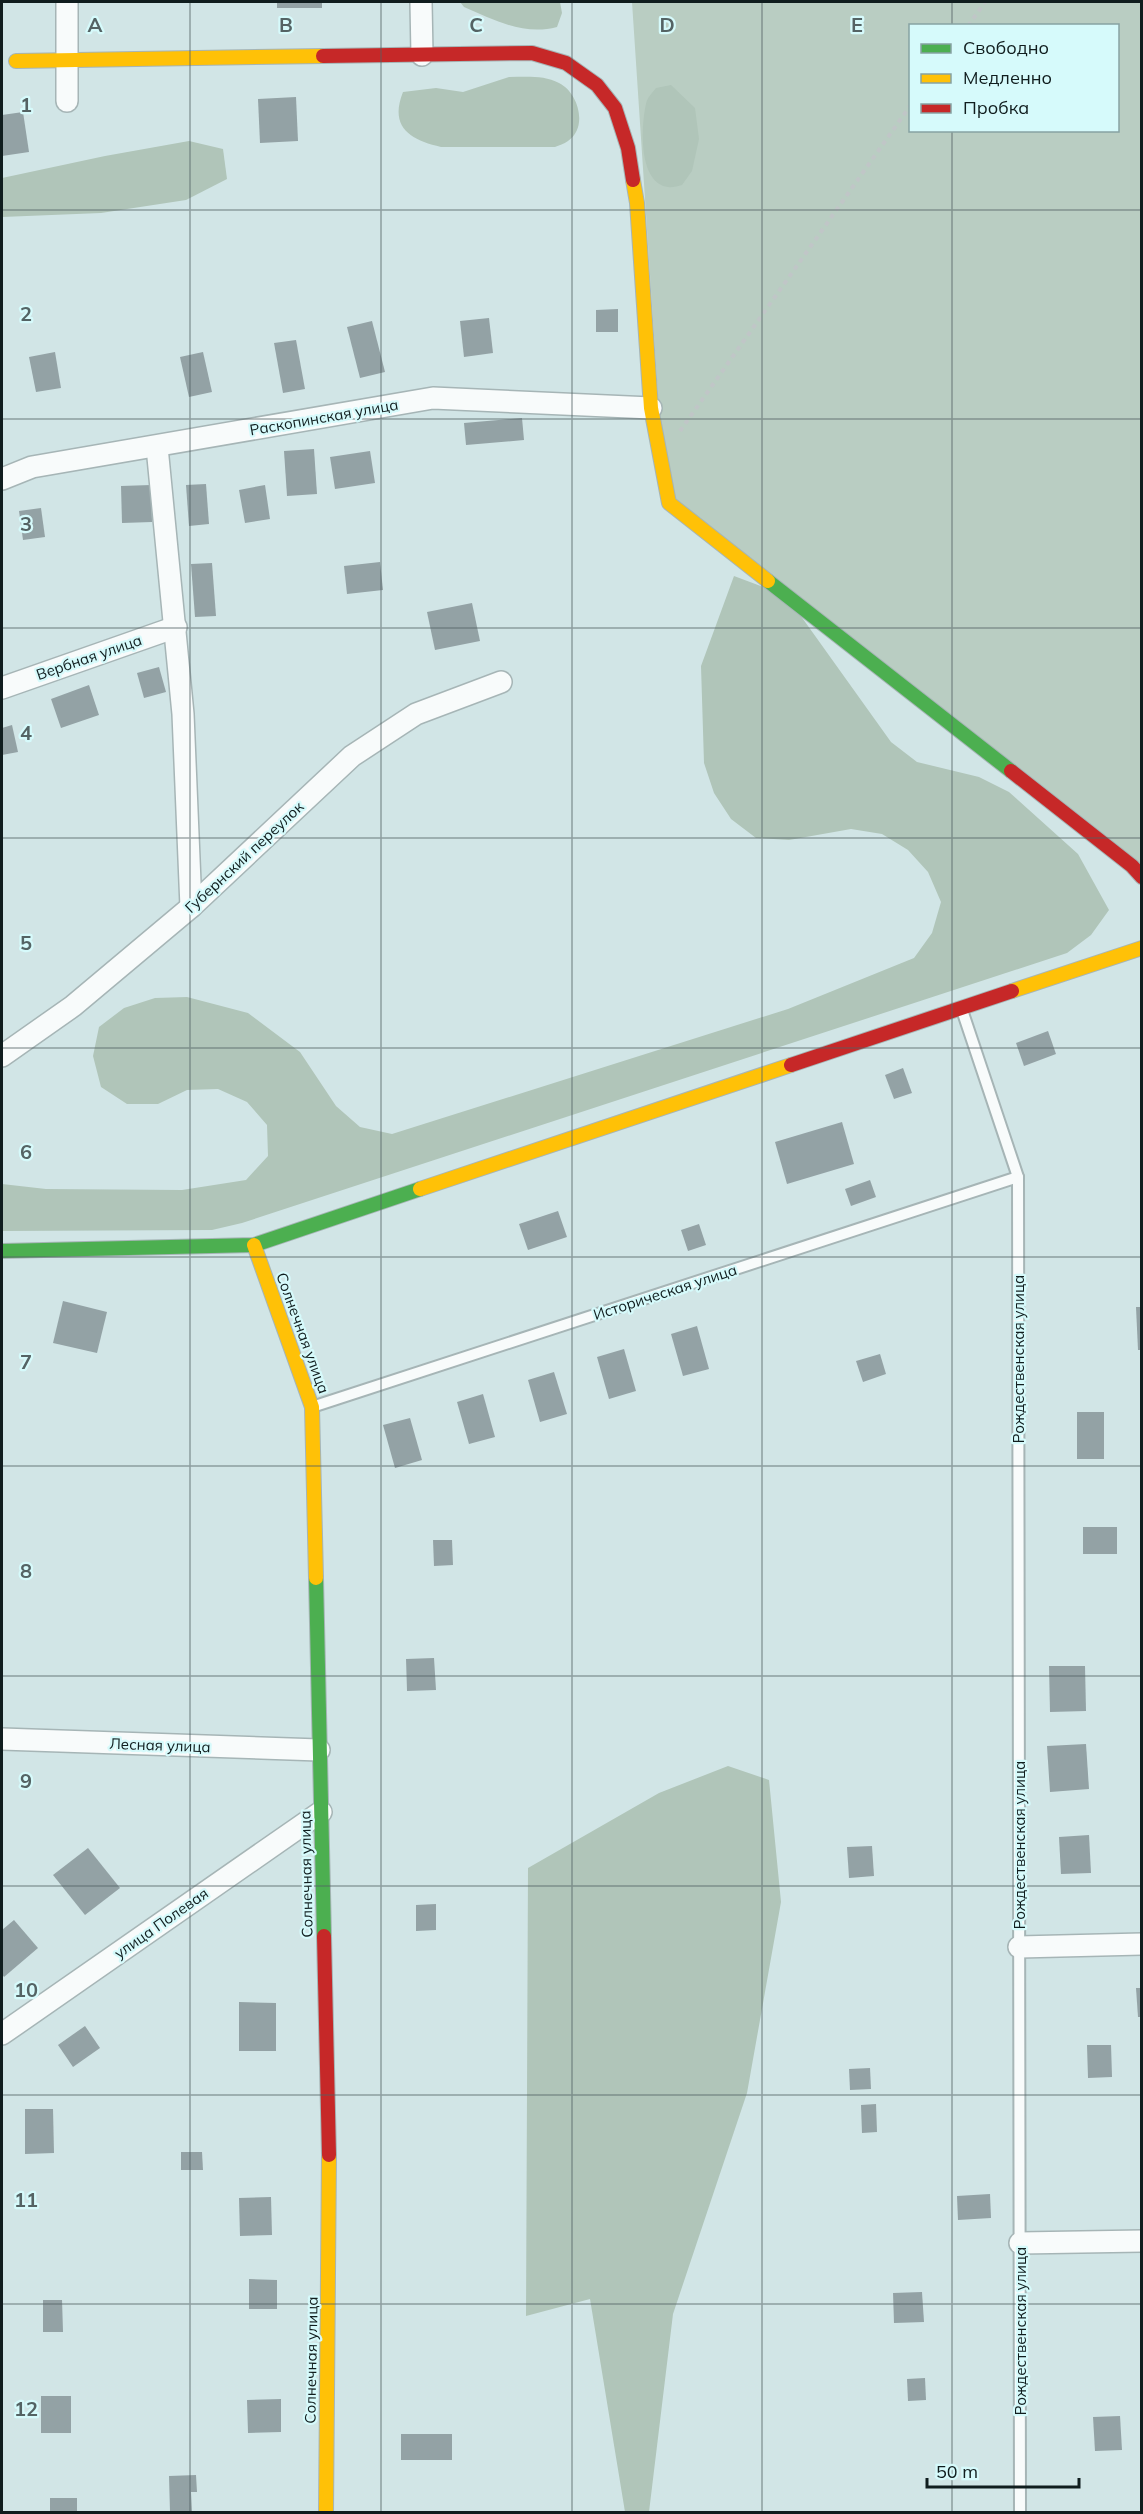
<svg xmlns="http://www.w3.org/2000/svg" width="1143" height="2514" font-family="Mulish,sans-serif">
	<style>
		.green { fill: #b9cdc2; fill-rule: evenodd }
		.forest { fill: #b0c5b9 }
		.building { fill: #93a2a5 }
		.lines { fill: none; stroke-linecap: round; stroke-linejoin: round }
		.lane-casing { stroke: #a6b5b6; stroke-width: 14 }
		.street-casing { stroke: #a6b5b6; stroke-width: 24 }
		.fast-casing { stroke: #a6b5b6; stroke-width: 16 }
		.slow-casing { stroke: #a6b5b6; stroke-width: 16 }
		.jam-casing { stroke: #a6b5b6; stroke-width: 16 }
		.path { stroke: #c0c6c7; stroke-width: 4; stroke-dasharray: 4.5 4.5; stroke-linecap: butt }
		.lane { stroke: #f8fbfb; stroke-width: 10 }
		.street { stroke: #f8fbfb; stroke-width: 21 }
		.fast { stroke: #4caf50; stroke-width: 14 }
		.slow { stroke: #ffc107; stroke-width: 14 }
		.jam { stroke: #c62828; stroke-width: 14 }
		.grid { fill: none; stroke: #546364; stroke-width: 1.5; stroke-opacity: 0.55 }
		.labels { text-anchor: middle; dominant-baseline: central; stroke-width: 4.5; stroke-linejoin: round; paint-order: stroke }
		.street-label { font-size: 15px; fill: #101d1e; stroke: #d6fafb }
		.grid-label { font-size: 20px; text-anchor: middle; font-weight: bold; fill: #546364; stroke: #d6fafb; stroke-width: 4.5; stroke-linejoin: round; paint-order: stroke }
	</style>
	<rect width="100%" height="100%" fill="#d1e5e6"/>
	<path class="green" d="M632 2H1141V881L669 503 662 456ZM910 26H1118V130H910Z"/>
	<g class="forest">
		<path d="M460 2H560L562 13 557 27C524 36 494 20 464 7Z"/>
		<path d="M509 77C526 77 544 75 559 83 579 93 588 128 568 141 564 144 559 145 555 147H441C410 140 389 127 403 92L436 88 463 92Z"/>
		<path d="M671 85 695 108 699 139 692 171 682 185C678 186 672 188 668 187 638 183 641 125 646 104 647 98 652 93 656 88Z"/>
		<polygon points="189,141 223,149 227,179 186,200 101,213 2,217 2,178 105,156"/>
		<polygon points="734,576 774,591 798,612 891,742 917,762 979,777 1009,792 1078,854 1109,910 1091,935 1067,953 242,1223 212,1230 2,1231 2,1184 46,1189 182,1190 246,1180 268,1156 267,1125 247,1102 218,1089 187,1090 158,1104 127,1104 101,1087 93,1056 99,1027 124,1008 155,998 187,997 248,1013 300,1052 336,1106 360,1127 392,1134 788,1009 914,958 932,933 941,902 928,872 908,850 882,834 851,829 789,840 756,838 731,819 714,793 704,763 701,666"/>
		<polygon points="728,1766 769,1780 781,1902 747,2093 673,2314 649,2512 625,2512 590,2299 526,2316 528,1868 659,1793"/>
	</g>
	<g class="building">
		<rect x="277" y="2" width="45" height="6"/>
		<polygon points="296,97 298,141 260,143 258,99"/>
		<polygon points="23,112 29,152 2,156 2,115"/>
		<polygon points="618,309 618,332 596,332 596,310"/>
		<polygon points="489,318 493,353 464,357 460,321"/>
		<polygon points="372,321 385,372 360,378 347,327"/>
		<polygon points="296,340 305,389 283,393 274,343"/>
		<polygon points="55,352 61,388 36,392 29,357"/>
		<polygon points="203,352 212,392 189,397 180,357"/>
		<polygon points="522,418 524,440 466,445 464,423"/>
		<polygon points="314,449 317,494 287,496 284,451"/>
		<polygon points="370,451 375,483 335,489 330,457"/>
		<polygon points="206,484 209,524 189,526 186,485"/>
		<polygon points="151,485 152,522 122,523 121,486"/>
		<polygon points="265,485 270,519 245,523 239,490"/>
		<polygon points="41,508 45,537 23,540 19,511"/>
		<polygon points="380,562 383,590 347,594 344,566"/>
		<polygon points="212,563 216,616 195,617 191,564"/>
		<polygon points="472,603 480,641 435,650 427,612"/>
		<polygon points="159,667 166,692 144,698 137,673"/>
		<polygon points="89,685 99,715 61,728 51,699"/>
		<polygon points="12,725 18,752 2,755 2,728"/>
		<polygon points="1048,1031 1056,1054 1024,1066 1016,1043"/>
		<polygon points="903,1068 912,1093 894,1099 885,1075"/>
		<polygon points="842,1122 854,1164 787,1184 775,1142"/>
		<polygon points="870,1180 876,1197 851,1206 845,1189"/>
		<polygon points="558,1211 567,1237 528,1250 519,1224"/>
		<polygon points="699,1224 706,1245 688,1251 681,1230"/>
		<polygon points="63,1301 107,1312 97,1353 53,1343"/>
		<polygon points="1136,1307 1142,1307 1142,1350 1138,1350"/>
		<polygon points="697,1326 709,1369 683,1376 671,1334"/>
		<polygon points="624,1349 636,1391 609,1399 597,1357"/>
		<polygon points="880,1354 886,1374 863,1382 856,1361"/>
		<polygon points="554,1372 567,1414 540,1422 528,1380"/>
		<polygon points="483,1394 495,1437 469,1444 457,1402"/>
		<rect x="1077" y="1412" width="27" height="47"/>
		<polygon points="410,1418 422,1460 395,1468 383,1425"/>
		<rect x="1083" y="1527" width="34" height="27"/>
		<polygon points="433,1540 452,1540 453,1565 434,1566"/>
		<polygon points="434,1658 436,1690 407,1691 406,1659"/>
		<polygon points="1049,1666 1085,1666 1086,1711 1050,1712"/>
		<polygon points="1086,1744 1089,1789 1050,1792 1047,1746"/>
		<polygon points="1089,1835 1091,1873 1061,1874 1059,1837"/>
		<polygon points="872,1846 874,1876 849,1878 847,1847"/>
		<polygon points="88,1848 120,1888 85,1915 53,1875"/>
		<polygon points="436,1904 436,1930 416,1931 416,1905"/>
		<polygon points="14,1920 38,1948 4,1977 2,1974 2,1930"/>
		<polygon points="1136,1988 1142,1988 1142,2017 1138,2017"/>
		<polygon points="239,2002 276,2003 276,2051 239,2051"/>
		<polygon points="85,2026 100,2048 73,2067 58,2045"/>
		<polygon points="1087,2045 1111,2045 1112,2077 1088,2078"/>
		<polygon points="870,2068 871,2089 850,2090 849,2069"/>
		<polygon points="876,2104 877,2132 862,2133 861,2105"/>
		<polygon points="25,2109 53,2109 54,2153 25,2154"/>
		<polygon points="181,2152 202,2152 203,2170 181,2170"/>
		<polygon points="990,2194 991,2218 958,2220 957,2196"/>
		<polygon points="271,2197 272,2235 240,2236 239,2198"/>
		<polygon points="249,2279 277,2280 277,2309 249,2309"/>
		<polygon points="922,2292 924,2322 894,2323 893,2293"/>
		<polygon points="43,2300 62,2300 63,2332 43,2332"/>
		<polygon points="925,2378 926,2400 908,2401 907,2379"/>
		<rect x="41" y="2396" width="30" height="37"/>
		<polygon points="281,2399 281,2432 248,2433 247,2400"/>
		<polygon points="1120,2416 1122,2450 1095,2451 1093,2417"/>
		<rect x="401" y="2434" width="51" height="26"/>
		<polygon points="196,2475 197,2492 191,2492 192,2512 170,2512 169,2476"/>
		<rect x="50" y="2498" width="27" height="14"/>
	</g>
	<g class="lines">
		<defs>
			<g id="lane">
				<polyline points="962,1010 1018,1177 1020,2512"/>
				<polyline points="312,1407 1018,1177"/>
			</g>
			<g id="street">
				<polyline points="421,2 422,55"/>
				<polyline points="67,101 67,2"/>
				<polyline points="157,447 183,714 191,907"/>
				<polyline points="2,479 32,467 433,398 651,408"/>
				<polyline points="2,688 176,627"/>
				<polyline points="2,1056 73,1006 191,907 352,756 416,714 501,682"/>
				<polyline points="2,1739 319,1750"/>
				<polyline points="1019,1947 1142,1944"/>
				<polyline points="2,2034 321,1812"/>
				<polyline points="1020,2243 1142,2241"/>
			</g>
			<g id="fast">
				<polyline points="768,581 1011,771"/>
				<polyline points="2,1251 254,1245 420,1189"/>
				<polyline points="316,1578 324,1936"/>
			</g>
			<g id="slow">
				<polyline points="16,61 323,56"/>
				<polyline points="633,180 637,203 651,408 669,503 768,581"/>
				<polyline points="1012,991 1142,948"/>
				<polyline points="420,1189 791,1065"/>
				<polyline points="254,1245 312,1407 316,1578"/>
				<polyline points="326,2512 329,2155"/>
			</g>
			<g id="jam">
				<polyline points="323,56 532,53 566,63 597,85 615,108 628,148 633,180"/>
				<polyline points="1011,771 1132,866 1142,877"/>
				<polyline points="791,1065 1012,991"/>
				<polyline points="324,1936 329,2155"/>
			</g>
		</defs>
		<use href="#lane" class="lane-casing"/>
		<use href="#street" class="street-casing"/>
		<use href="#fast" class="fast-casing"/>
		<use href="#slow" class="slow-casing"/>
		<use href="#jam" class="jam-casing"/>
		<g class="path">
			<polyline points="968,26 985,2"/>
			<polyline points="680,431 910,106"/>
		</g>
		<use href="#lane" class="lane"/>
		<use href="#street" class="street"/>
		<use href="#fast" class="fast"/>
		<use href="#slow" class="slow"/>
		<use href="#jam" class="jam"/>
	</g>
	<path class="grid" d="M190 2V2512M381 2V2512M572 2V2512M762 2V2512M952 2V26M952 130V2512M2 210H1142M2 419H1142M2 628H1142M2 838H1142M2 1048H1142M2 1257H1142M2 1466H1142M2 1676H1142M2 1886H1142M2 2095H1142M2 2304H1142"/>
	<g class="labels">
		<g class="street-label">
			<text transform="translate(324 417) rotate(-10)">Раскопинская улица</text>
			<text transform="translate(89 657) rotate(-19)">Вербная улица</text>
			<text transform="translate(244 857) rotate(-43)">Губернский переулок</text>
			<text transform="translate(665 1292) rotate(-18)">Историческая улица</text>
			<text transform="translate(303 1333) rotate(70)">Солнечная улица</text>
			<text transform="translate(1018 1359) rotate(-90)">Рождественская улица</text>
			<text transform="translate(160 1745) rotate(2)">Лесная улица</text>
			<text transform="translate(1019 1845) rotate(-90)">Рождественская улица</text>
			<text transform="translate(306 1874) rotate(-91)">Солнечная улица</text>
			<text transform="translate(161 1923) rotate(-35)">улица Полевая</text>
			<text transform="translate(1020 2331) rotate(-90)">Рождественская улица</text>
			<text transform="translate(311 2360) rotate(-89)">Солнечная улица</text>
		</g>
	</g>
	<g class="grid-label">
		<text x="95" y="32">A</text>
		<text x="286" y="32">B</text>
		<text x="476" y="32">C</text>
		<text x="667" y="32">D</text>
		<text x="857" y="32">E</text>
		<text x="26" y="112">1</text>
		<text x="26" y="321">2</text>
		<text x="26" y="531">3</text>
		<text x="26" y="740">4</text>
		<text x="26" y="950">5</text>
		<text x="26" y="1159">6</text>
		<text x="26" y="1369">7</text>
		<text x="26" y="1578">8</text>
		<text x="26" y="1788">9</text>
		<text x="26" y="1997">10</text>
		<text x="26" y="2207">11</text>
		<text x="26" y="2416">12</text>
	</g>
	<rect width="1143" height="2514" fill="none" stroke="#101d1e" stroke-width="6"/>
	<rect x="909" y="24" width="210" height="108" fill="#d6fafb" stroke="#87a2a3" stroke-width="1.5"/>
	<rect x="921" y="44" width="30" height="9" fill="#4caf50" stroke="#87a2a3" stroke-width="1.5"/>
	<text x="963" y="54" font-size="18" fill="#101d1e">Свободно</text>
	<rect x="921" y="74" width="30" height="9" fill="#ffc107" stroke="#87a2a3" stroke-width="1.5"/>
	<text x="963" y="84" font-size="18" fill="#101d1e">Медленно</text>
	<rect x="921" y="104" width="30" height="9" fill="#c62828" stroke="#87a2a3" stroke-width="1.5"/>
	<text x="963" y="114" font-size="18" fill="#101d1e">Пробка</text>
	<path d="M927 2478v9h152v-9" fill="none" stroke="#101d1e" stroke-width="3"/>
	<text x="936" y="2478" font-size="18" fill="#101d1e" stroke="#d6fafb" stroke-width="4.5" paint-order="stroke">50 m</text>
</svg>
